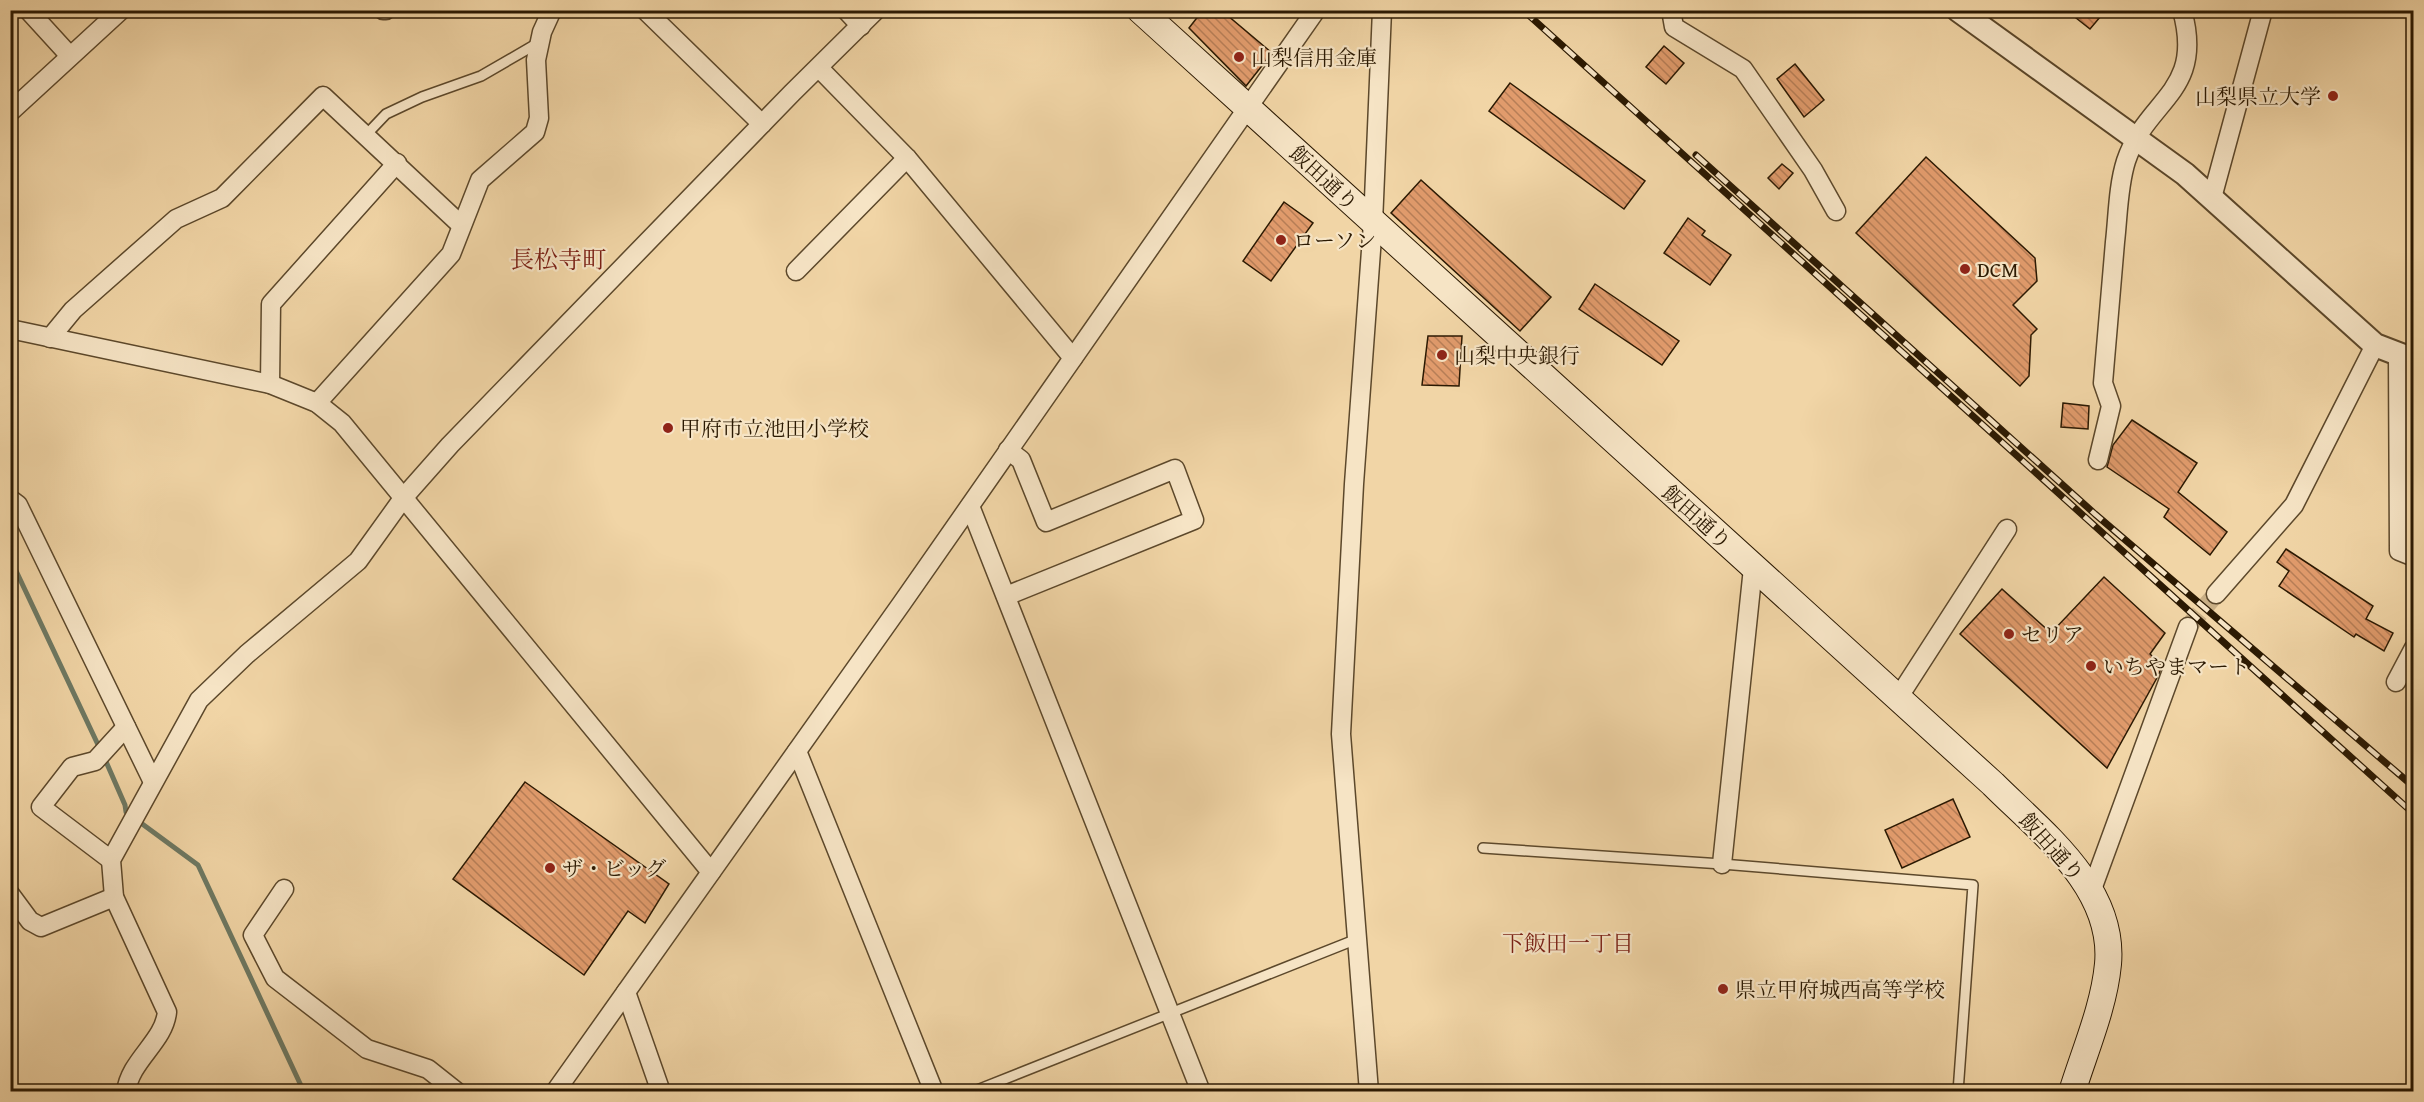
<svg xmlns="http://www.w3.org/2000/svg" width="2424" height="1102" font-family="'Gentium Book Plus','Noto Serif JP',serif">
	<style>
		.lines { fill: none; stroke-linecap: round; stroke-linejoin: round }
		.stream { stroke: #6e7963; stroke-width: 5 }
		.building { fill: url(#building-back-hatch); stroke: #2b1902; stroke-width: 1.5 }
		.minor-tunnel { stroke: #c9af85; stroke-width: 18; stroke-dasharray: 18 9; stroke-linecap: butt }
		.service-casing { stroke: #5c482b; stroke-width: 12 }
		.minor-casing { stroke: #5c482b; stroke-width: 21 }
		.tertiary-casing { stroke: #5c482b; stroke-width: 26 }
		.secondary-casing { stroke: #2b1902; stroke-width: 28 }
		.service { stroke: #f6e4c5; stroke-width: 9 }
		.minor { stroke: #f6e4c5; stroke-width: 18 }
		.tertiary { stroke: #f6e4c5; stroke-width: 22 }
		.secondary { stroke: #f6e4c5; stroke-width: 26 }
		.rail-casing { stroke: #2b1902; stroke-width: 7 }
		.rail { stroke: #f6e4c5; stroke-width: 4.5; stroke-dasharray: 14; stroke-linecap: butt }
		.poi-dot { fill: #8f2418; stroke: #f6e4c5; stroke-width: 2 }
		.labels { text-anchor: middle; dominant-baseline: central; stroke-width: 4.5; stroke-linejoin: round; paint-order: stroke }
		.poi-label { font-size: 21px; fill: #2b1902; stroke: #f6e4c5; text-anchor: start }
		.street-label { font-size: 21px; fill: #2b1902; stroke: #f6e4c5 }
		.neighbourhood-label { font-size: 22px; fill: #7a1f14; stroke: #f6e4c5 }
		.quarter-label { font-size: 24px; fill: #7a1f14; stroke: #f6e4c5 }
	</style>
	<defs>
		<pattern id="building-back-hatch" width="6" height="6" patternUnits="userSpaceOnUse" patternTransform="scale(1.5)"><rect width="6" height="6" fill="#e19b6c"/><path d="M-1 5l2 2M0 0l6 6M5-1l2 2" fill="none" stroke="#b77e57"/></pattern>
	</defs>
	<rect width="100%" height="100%" fill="#f1d5a6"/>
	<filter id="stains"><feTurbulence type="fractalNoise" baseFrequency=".00333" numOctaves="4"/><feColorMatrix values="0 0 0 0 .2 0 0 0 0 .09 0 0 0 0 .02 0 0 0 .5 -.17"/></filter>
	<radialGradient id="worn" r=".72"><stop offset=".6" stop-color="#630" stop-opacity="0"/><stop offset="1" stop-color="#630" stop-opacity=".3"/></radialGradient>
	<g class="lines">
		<g class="stream">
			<polyline points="10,558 100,749"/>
			<polyline points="104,757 125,805 126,812 198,865 304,1092"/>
		</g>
	</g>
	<g class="building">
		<polygon points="1203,10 1221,10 1272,53 1246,86 1189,28"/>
		<polygon points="2066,10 2106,10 2090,29"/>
		<polygon points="1664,46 1684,63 1666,84 1646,67"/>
		<polygon points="1795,64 1824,100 1804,117 1777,79"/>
		<polygon points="1510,83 1645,181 1624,209 1489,111"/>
		<polygon points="1926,157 2035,258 2037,281 2013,305 2037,329 2031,335 2029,376 2020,386 1856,233"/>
		<polygon points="1782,164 1793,173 1779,189 1768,178"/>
		<polygon points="1421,180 1551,297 1520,331 1391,213"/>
		<polygon points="1284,202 1313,223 1271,281 1243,261"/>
		<polygon points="1688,218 1705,231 1702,235 1731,255 1710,285 1664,253"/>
		<polygon points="1595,284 1679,341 1662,365 1579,309"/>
		<polygon points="1428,336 1462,336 1459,386 1422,385"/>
		<polygon points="2063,403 2089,406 2088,429 2061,427"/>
		<polygon points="2132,420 2197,463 2178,492 2227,532 2210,555 2164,517 2169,509 2107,467 2113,445"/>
		<polygon points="2286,549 2373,606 2366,619 2393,633 2384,651 2356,634 2354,637 2279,586 2289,571 2277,562"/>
		<polygon points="2104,577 2165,633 2150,654 2162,666 2158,676 2107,768 1960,634 2002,589 2051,633"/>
		<polygon points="525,782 669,884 645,923 628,911 584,975 453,879"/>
		<polygon points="1953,799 1970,837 1902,868 1885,830"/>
	</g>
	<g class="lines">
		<polyline class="minor-tunnel" points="2188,627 2216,594"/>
		<defs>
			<g id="service">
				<polyline points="366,135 386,114 422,97 481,76 538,43"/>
				<polyline points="1483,848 1722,864 1973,885 1958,1092"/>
				<polyline points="972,1092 1357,939"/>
			</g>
			<g id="minor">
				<polyline points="28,10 70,56"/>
				<polyline points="383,10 386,10"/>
				<polyline points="645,10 762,124"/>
				<polyline points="846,10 861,26"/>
				<polyline points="1671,10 1674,27 1743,69 1813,170 1836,211"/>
				<polyline points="819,68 907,158 1073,358"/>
				<polyline points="10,112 121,10"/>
				<polyline points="2212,198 2263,10"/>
				<polyline points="796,271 907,158"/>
				<polyline points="10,329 270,384 317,403 342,423 711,872"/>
				<polyline points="50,338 73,310 176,219 222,198 323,96 461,225"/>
				<polyline points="2398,356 2399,551 2414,557"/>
				<polyline points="270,384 271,304 397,163"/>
				<polyline points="317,403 451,254 480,180 535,132 539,118 536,60 542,32 552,10"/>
				<path d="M2098 460 2111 406 2103 383C2107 336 2111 289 2115 242 2118 216 2118 186 2126 161 2147 98 2205 93 2182 10"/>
				<polyline points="10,499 18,505 153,782"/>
				<polyline points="970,506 1201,1092"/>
				<polyline points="2216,594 2294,505 2375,345"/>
				<polyline points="1006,596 1194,520 1175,469 1046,522 1021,460 1008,450"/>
				<polyline points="2396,682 2414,648"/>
				<polyline points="1898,698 2007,529"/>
				<polyline points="797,751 934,1092"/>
				<polyline points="111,860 41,807 72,767 95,761 126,727"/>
				<polyline points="1722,864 1753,568"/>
				<polyline points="284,889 253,935 275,978 367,1049 428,1069 457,1092"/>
				<polyline points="2091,892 2188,627"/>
				<polyline points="10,894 30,921 41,927 114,897"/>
				<polyline points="626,992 661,1092"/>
				<path d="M126 1092C130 1060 164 1042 167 1012L114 897 111 860 199 700 247 654 358 561 404 497 450 445 792 93 876 10"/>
				<polyline points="555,1092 902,603 1316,10"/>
				<polyline points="1369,1092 1341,734 1354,484 1373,223 1382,10"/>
			</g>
			<polyline id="tertiary" points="1958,10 2185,174 2375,345 2414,360"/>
			<path id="secondary" d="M1140 10 1993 784C2041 832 2115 887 2108 964 2104 1007 2085 1050 2072 1092"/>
		</defs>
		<use href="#service" class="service-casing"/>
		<use href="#minor" class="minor-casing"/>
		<use href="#tertiary" class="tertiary-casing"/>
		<use href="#secondary" class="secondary-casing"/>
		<use href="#service" class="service"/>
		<use href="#minor" class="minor"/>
		<use href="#tertiary" class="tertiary"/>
		<use href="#secondary" class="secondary"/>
		<defs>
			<g id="rail">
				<polyline points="1523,10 2414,814"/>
				<polyline points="1696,155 2095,514 2414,787"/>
			</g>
		</defs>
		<use href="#rail" class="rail-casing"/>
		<use href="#rail" class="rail"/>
	</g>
	<g class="poi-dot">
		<circle cx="1239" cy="57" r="6"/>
		<circle cx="2333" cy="96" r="6"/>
		<circle cx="1281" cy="240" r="6"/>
		<circle cx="1965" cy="269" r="6"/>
		<circle cx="1442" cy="355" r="6"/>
		<circle cx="668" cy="428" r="6"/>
		<circle cx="2009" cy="634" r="6"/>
		<circle cx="2091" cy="666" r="6"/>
		<circle cx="550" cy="868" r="6"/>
		<circle cx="1723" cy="989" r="6"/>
	</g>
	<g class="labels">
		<g class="poi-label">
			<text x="1251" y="57">山梨信用金庫</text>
			<text x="2321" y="96" text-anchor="end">山梨県立大学</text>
			<text x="1293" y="240">ローソン</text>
			<text x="1977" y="269">DCM</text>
			<text x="1454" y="355">山梨中央銀行</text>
			<text x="680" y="428">甲府市立池田小学校</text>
			<text x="2021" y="634">セリア</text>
			<text x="2103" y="666">いちやまマート</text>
			<text x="562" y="868">ザ・ビッグ</text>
			<text x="1735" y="989">県立甲府城西高等学校</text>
		</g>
		<g class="street-label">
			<text transform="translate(1324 178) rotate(43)">飯田通り</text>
			<text transform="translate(1697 517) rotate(42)">飯田通り</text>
			<text transform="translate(2052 847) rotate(48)">飯田通り</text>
		</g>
		<g class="neighbourhood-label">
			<text x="1568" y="943">下飯田一丁目</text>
		</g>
		<g class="quarter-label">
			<text x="558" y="259">長松寺町</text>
		</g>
	</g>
	<rect width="2424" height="1102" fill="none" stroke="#f1d5a6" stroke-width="36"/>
	<rect x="12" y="12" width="2400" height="1078" fill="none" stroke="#2b1902" stroke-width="3"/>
	<rect x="18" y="18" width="2388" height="1066" fill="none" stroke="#2b1902" stroke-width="1.5"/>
	<rect width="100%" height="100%" filter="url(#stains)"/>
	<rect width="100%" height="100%" fill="url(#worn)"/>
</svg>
